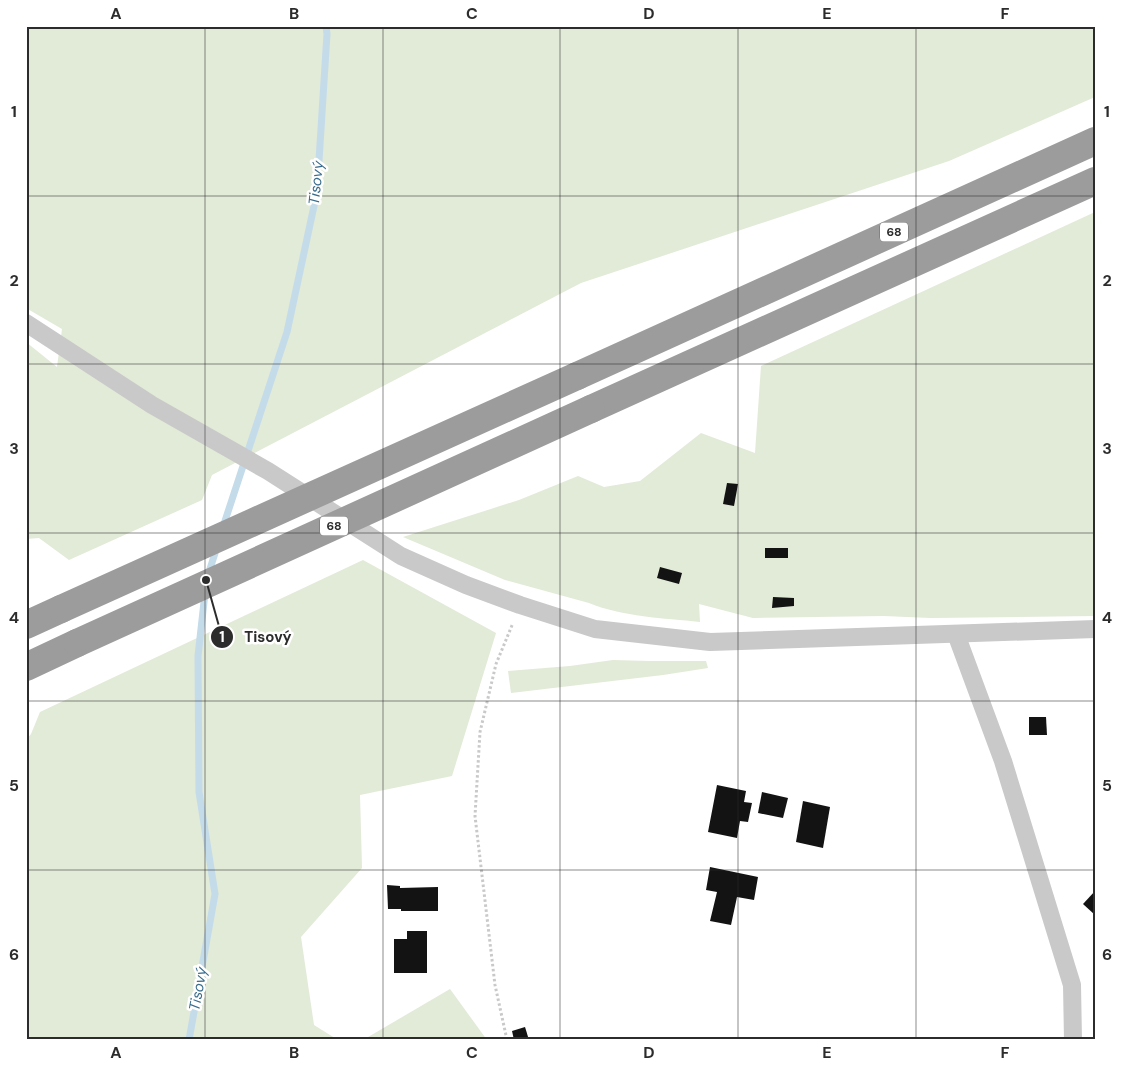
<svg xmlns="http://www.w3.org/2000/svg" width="1121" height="1066" font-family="'DM Sans',sans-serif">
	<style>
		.green { fill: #e2ead8 }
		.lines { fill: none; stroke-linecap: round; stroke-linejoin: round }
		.stream { stroke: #c4dbea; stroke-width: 7 }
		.building { fill: #131313 }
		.path { stroke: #c9c9c9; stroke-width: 3; stroke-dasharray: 2.5 2.5; stroke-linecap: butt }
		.minor { stroke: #c9c9c9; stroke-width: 18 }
		.trunk { stroke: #9c9c9c; stroke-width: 28 }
		.trunk-bridge { stroke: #9c9c9c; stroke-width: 28 }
		.grid { fill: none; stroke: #2c2c2c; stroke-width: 1; stroke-opacity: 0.55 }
		.labels { text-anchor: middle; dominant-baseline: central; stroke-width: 5; stroke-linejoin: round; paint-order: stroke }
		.shield { fill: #fff; stroke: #6b6b6b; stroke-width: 1 }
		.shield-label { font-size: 12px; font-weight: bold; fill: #2c2c2c }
		.water-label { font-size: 15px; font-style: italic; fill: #3a6d8d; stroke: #fff }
		.leader { fill: none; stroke: #2c2c2c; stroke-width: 2 }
		.callout-dot { fill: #2c2c2c; stroke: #fff; stroke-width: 2 }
		.mark-label { font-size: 15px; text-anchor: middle; font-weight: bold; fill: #fff }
		.callout-label { font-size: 15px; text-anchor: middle; font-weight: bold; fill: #2c2c2c; stroke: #fff; stroke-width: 5; stroke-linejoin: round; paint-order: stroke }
		.neatline { fill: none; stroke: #2c2c2c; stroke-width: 2 }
		.grid-label { font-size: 16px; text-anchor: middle; font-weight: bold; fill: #2c2c2c }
	</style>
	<rect width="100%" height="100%" fill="#fff"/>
	<g class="green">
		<polygon points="26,26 1095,26 1095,97 949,161 581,283 212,475 202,500 69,560 39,538 26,539 26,342 57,367 62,329 26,308"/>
		<path d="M1095 212V616L931 618 884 616 753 618 699 604 700 622C664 618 623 617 589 603L505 580 403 537 519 500 578 476 604 487 640 481 701 433 755 453 761 366Z"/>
		<polygon points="363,560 496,633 452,776 360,795 362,868 301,937 314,1025 338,1040 26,1040 26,740 31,734 40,712"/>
		<polygon points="613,660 649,661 706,661 708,668 663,675 511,693 508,671 570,666"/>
		<polygon points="450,989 487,1040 363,1040"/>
	</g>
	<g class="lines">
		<g class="stream">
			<polyline points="223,527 287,332 317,192 327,34 326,26"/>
			<polyline points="208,575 217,547"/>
			<polyline points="189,1040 215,894 199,792 198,656 205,593"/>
		</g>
	</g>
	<g class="building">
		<polygon points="727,483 738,484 734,506 723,504"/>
		<rect x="765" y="548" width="23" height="10"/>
		<polygon points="660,567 682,573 679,584 657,578"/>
		<polygon points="773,597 794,598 794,606 772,608"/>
		<polygon points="1029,717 1046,717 1047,735 1029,735"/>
		<polygon points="717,785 746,791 744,802 752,803 748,822 740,821 737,838 708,832"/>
		<polygon points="762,792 788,798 783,818 758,813"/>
		<polygon points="803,801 830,807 823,848 796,842"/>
		<polygon points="710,867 758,877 754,900 737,897 731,925 710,921 717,892 706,890"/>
		<polygon points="387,885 400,886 400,888 438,887 438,911 401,911 401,909 388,909"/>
		<polygon points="1095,891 1095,915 1083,904"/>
		<polygon points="407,931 427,931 427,973 394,973 394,939 407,939"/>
		<polygon points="525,1027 529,1040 514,1040 512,1031"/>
	</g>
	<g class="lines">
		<polyline class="path" points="507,1040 495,985 475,816 480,732 496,664 513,623"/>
		<g class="minor">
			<polyline points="26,323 152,405 268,471 401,556 466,585 520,605 595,629 710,642 1095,629"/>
			<polyline points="956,634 1003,761 1072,985 1073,1040"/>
		</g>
		<g class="trunk">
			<polyline points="577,376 1095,141"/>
			<polyline points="591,409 1095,181"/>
			<polyline points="26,625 61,609"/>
			<polyline points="26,667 77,643"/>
		</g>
		<g class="trunk-bridge">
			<polyline points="61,609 577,376"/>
			<polyline points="77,643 591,409"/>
		</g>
	</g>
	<path class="grid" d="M205 26V1040M383 26V1040M560 26V1040M738 26V1040M916 26V1040M26 196H1095M26 364H1095M26 533H1095M26 701H1095M26 870H1095"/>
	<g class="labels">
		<g class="shield">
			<rect x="880" y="222.5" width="28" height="19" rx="4"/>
			<rect x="320" y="516.5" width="28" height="19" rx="4"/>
		</g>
		<g class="shield-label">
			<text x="894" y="232">68</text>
			<text x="334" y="526">68</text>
		</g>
		<g class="water-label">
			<text transform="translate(316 183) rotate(-84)">Tisový</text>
			<text transform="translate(198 989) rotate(-80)">Tisový</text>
		</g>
	</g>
	<path class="leader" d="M206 580L222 637"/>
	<g class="callout-dot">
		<circle cx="206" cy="580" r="5"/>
		<circle cx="222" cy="637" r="12"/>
	</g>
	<g class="mark-label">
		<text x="222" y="642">1</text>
	</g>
	<g class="callout-label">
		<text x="268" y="642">Tisový</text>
	</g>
	<rect width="1121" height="1066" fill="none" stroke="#ffffff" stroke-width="55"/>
	<rect x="28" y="28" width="1066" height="1010" class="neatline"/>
	<g class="grid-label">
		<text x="116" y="19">A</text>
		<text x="294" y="19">B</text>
		<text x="472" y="19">C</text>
		<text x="649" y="19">D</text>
		<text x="827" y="19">E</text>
		<text x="1005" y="19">F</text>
		<text x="14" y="117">1</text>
		<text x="1107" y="117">1</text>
		<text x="14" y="286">2</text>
		<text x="1107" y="286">2</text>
		<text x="14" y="454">3</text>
		<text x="1107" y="454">3</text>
		<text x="14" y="623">4</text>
		<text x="1107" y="623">4</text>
		<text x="14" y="791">5</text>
		<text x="1107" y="791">5</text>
		<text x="14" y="960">6</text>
		<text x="1107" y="960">6</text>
		<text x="116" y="1058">A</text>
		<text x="294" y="1058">B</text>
		<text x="472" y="1058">C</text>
		<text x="649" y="1058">D</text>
		<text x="827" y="1058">E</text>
		<text x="1005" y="1058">F</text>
	</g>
</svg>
